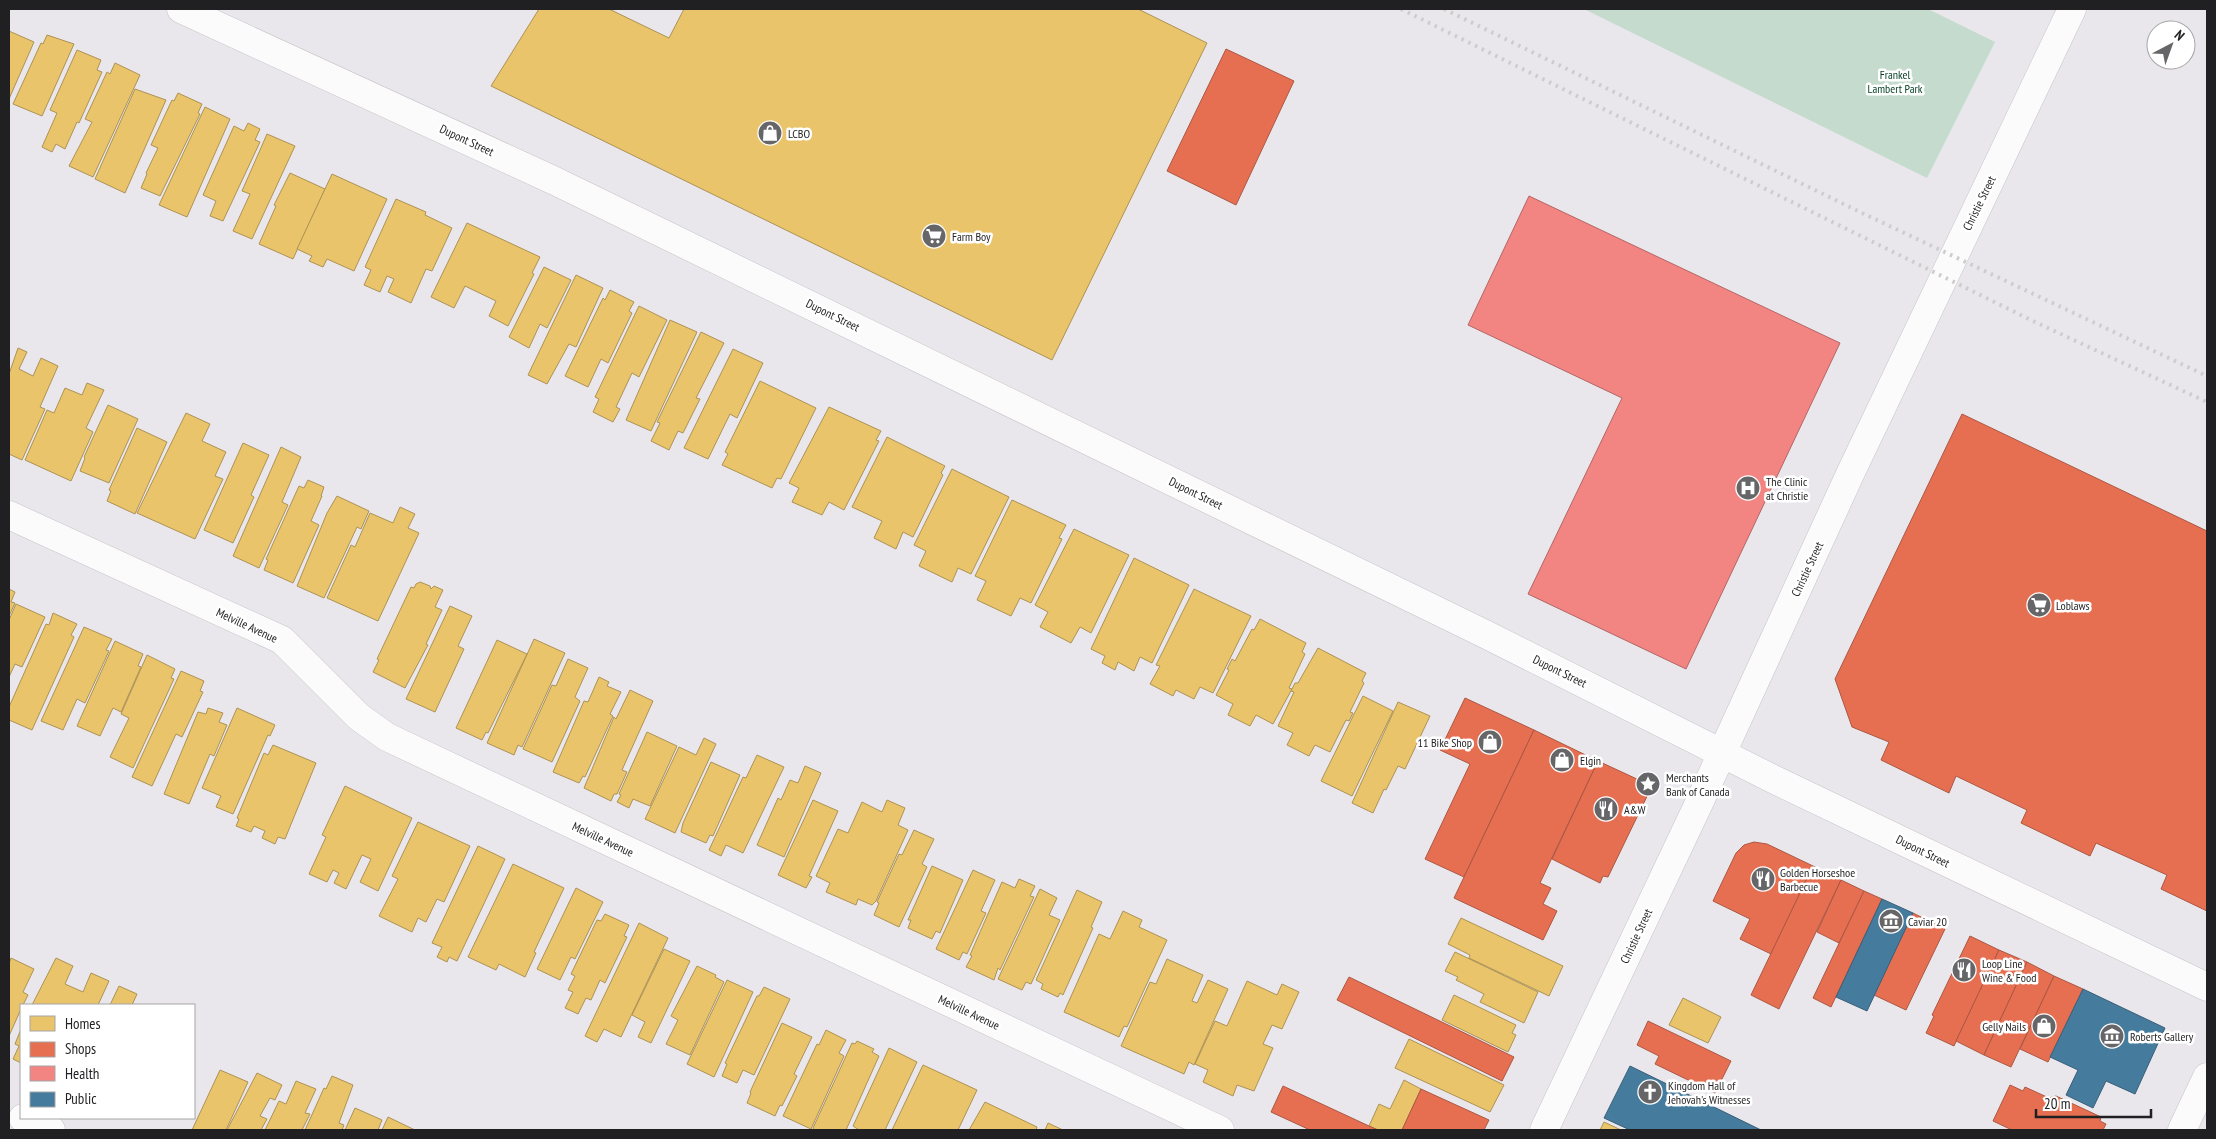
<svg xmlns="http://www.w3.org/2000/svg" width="2216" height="1139" font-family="'PT Sans Narrow',sans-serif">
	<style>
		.green { fill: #c4dbce }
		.homes { fill: #e9c46a; stroke: #ad9254 }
		.shops { fill: #e76f51; stroke: #ab5743 }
		.health { fill: #f28482; stroke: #b36665 }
		.public { fill: #457b9d; stroke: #3a5f78 }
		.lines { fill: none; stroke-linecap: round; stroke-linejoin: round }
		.street-casing { stroke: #c6c4c8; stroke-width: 29 }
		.secondary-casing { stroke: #c6c4c8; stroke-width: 29 }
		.street { stroke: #fcfbfc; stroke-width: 28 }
		.secondary { stroke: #fcfbfc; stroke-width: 28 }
		.rail { stroke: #cdcdcd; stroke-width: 4; stroke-dasharray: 2.5 5; stroke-linecap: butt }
		.labels { text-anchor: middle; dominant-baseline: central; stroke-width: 5; stroke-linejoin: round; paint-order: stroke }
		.park-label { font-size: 12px; fill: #033f24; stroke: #fff }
		.poi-label { font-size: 12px; fill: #201f21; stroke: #fff; text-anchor: start }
		.street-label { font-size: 12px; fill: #201f21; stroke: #fff }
	</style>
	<rect width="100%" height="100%" fill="#e9e7ec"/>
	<polygon class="green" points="1584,9 1928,9 1995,42 1927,178"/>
	<g class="homes">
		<polygon points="539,9 609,9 669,38 684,9 1138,9 1207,43 1052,360 491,86"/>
		<polygon points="9,31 34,42 9,99"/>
		<polygon points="47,35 74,44 42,116 13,104 41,43 43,44"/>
		<polygon points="77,50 101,60 97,70 102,72 79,123 77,122 65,149 56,144 52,152 42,147 57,113 50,110"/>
		<polygon points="115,63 140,75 93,177 69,166 92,122 85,119 107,72 110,74"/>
		<polygon points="135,89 166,100 125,193 95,179"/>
		<polygon points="178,93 202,104 198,113 200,114 160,196 141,188 147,174 146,173 158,148 151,145 172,100 174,101"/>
		<polygon points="205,107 230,119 187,217 159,205"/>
		<polygon points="248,123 260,129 255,140 260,142 223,221 210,216 216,201 203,195 234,126 244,131"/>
		<polygon points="267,134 295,146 252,239 233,231 250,194 242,191"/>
		<polygon points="290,173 325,189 293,259 259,244 276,206 274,205"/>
		<polygon points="332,174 387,199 354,271 327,259 323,267 309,261 312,256 297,249"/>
		<polygon points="396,199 426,212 425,215 452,228 432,271 426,269 411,303 388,292 394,279 387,276 380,292 364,285 371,270 365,267"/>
		<polygon points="467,223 540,257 532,273 534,274 508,326 489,316 496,301 465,286 454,308 431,297"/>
		<polygon points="544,267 571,280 547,328 540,324 529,348 509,337"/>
		<polygon points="576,275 603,288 576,347 569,344 547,384 528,375"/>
		<polygon points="610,290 634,302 629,311 632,313 608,363 601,359 588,387 565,376 603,298 605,300"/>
		<polygon points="639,306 667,320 639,377 632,373 616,407 620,409 613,422 593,412 599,399 595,397"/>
		<polygon points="670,320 697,332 651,431 626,420"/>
		<polygon points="701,332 724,343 696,398 700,399 683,433 678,431 669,450 651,441 660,423 657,422"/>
		<polygon points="18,348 27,352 19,369 33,376 41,358 58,366 40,407 45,409 22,460 9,454 9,374"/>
		<polygon points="733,349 763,363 737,418 730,414 708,459 684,448"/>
		<polygon points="760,381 816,408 781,479 777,478 772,488 722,465 728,454 725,452"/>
		<polygon points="87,383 104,390 86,428 93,432 71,481 25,460 47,410 54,413 65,388 82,395"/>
		<polygon points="108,405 138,419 109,483 80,471 85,458 84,457"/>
		<polygon points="829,407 881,431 876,440 879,441 844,510 829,502 822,515 792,502 799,488 789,483"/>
		<polygon points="186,413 210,424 202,441 226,452 215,476 223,479 195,539 137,513"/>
		<polygon points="137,428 167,442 135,514 107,501 111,491 109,490"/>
		<polygon points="887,437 945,466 941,473 943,475 913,537 903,532 896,549 874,538 882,521 852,507"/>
		<polygon points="243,443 269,455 251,495 254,497 233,543 204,530"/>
		<polygon points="281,447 301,457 282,502 288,505 259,568 233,556"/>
		<polygon points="952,469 1009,497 971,574 958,568 952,582 919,566 926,551 914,545"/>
		<polygon points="308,480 324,487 321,496 322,496 311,521 319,525 293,583 264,570 268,560 266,559 299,486 304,488"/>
		<polygon points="337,496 369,511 361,529 357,527 324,598 297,586 327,513"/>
		<polygon points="1012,500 1066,525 1059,538 1062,539 1031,603 1020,598 1011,616 977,600 986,581 975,576"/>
		<polygon points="400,507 415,514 408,528 419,533 378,621 327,598 351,545 355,547 370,513 393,523"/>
		<polygon points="1074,529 1129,555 1091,633 1080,627 1071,643 1040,627 1048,612 1035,605"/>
		<polygon points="1134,558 1189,585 1152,663 1140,657 1134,671 1118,662 1115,670 1102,663 1105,656 1091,649"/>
		<polygon points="420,582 430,586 431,589 434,586 443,590 435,607 442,610 426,644 428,645 405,688 373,672 379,660 377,659 411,587 414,588 416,584"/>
		<polygon points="9,589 15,592 11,602 15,603 9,616"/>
		<polygon points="1194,589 1251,616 1213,693 1200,687 1194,699 1176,690 1173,696 1150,684 1160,666 1156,665"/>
		<polygon points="16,604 45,617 22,667 15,664 9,677 9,620"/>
		<polygon points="450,606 472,616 458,646 464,649 435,712 406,699"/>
		<polygon points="53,613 77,624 71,635 74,637 32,730 9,720 9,707 46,624 49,625"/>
		<polygon points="1260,619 1306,643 1302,652 1305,654 1289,688 1292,689 1273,724 1256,715 1250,726 1228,715 1233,704 1216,695 1229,670 1227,669 1232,659 1235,661 1252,629 1254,630"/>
		<polygon points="84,627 112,639 106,650 109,651 85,703 77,699 63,730 41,721"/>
		<polygon points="534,639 565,653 522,747 518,745 514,755 487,743"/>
		<polygon points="497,640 527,654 488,733 486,732 482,740 456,728"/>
		<polygon points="115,641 143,654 138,666 141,667 121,712 113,708 100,736 77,726"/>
		<polygon points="1318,648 1366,673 1362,681 1364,683 1350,712 1353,713 1349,721 1346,720 1330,752 1315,745 1309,756 1287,745 1293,733 1278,726 1294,692 1291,691 1295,683 1298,683"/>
		<polygon points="147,655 175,669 171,678 174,679 133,768 110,757 129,718 121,714"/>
		<polygon points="568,659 588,668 575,697 580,701 552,762 523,749 552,685 556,686"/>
		<polygon points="181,671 204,681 200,691 203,692 182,737 176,734 152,786 132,777"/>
		<polygon points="599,677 609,682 607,686 621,692 610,714 613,716 585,777 583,776 579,783 553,772 584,701 588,702"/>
		<polygon points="630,690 653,701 622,770 627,772 617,794 614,794 611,801 584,788 614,717 616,719"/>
		<polygon points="1363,696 1393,711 1352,796 1321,781"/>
		<polygon points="1398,702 1430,716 1405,769 1398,766 1386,790 1384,789 1373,813 1352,803"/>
		<polygon points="208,708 223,713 219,722 227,725 214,756 210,754 189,804 164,794 198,712 206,714"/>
		<polygon points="237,708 275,725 270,736 268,735 233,814 216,807 221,796 202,788"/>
		<polygon points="647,732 677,746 650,806 633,799 629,808 617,802 621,795 619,794"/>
		<polygon points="704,738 716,744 675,833 645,819 679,747 696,755"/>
		<polygon points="273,745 316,763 285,839 278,837 275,844 262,838 265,831 254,826 251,832 236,826 239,819 237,818 264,753 268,755"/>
		<polygon points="757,755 784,767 743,853 726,845 721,856 709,850 743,777 746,778"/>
		<polygon points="711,762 740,775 713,836 710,835 706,843 681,832 683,823"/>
		<polygon points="805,766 821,773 784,857 757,845 778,798 781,800 790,780 798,783"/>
		<polygon points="345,786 412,818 378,891 360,882 371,859 362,855 346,889 334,883 339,873 333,870 327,882 309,874 326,837 322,835"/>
		<polygon points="813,800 838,811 809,876 812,877 806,888 778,875"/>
		<polygon points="887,800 905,808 898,825 908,830 876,901 872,905 858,899 856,905 826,892 830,883 816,876 838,829 848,833 862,802 882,812"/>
		<polygon points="418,822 470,846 444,902 437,899 426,922 418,918 412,932 379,916 398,879 392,876"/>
		<polygon points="914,830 934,839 922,864 927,867 899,927 874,915 879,903 877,902 899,854 902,855"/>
		<polygon points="478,846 505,859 457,961 449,957 447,962 437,957 442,947 432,943"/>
		<polygon points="513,864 564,888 534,952 536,953 525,977 499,964 496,970 468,957"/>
		<polygon points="932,866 963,880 940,933 936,931 932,939 908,928 911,920 908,920"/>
		<polygon points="973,870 995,880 981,911 986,913 967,954 963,952 959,960 936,949"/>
		<polygon points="1019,879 1035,886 1030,896 1034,897 1000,970 998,968 994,980 966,967 972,956 970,955 1002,882 1015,888"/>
		<polygon points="576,888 603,902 575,959 571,957 560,980 537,969"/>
		<polygon points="1040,889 1057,898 1049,915 1060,920 1031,984 1026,982 1022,990 998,979"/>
		<polygon points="1077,890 1102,902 1091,927 1093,928 1063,995 1060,993 1058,997 1041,989 1043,984 1036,980"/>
		<polygon points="1123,911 1142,920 1139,927 1167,940 1127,1027 1124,1026 1119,1037 1064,1012 1099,934 1110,939"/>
		<polygon points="605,914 629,925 624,936 627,937 605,983 600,980 591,1000 586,998 578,1014 565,1008 573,992 568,990 575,976 571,974 597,920 601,921"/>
		<polygon points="1461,918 1563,966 1549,996 1469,958 1470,955 1448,944"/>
		<polygon points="639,923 668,938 621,1037 604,1029 597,1042 585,1036"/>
		<polygon points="664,949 690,961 651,1043 638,1037 645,1022 632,1015"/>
		<polygon points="1455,952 1538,992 1524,1023 1480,1002 1484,994 1456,980 1458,977 1445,971"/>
		<polygon points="11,958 34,969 23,992 28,995 23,1005 21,1005 21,1009 9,1036 9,964"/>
		<polygon points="56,958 73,966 65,984 83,992 91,973 109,981 98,1005 32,1005"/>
		<polygon points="1167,959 1203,975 1192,1001 1197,1003 1208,980 1228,989 1194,1065 1189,1062 1184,1074 1121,1046 1150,982 1156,984"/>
		<polygon points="697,966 716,975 715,977 724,982 690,1055 666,1044 678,1020 671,1016"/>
		<polygon points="727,980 753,992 714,1077 687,1064"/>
		<polygon points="1247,981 1277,995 1282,984 1299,992 1282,1029 1272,1025 1263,1044 1273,1048 1254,1091 1237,1085 1233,1096 1203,1082 1208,1070 1195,1064 1215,1021 1227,1026"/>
		<polygon points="119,986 137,994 132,1005 110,1005"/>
		<polygon points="764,987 790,999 754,1075 743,1070 737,1083 722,1076 727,1064 725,1063 757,996 759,996"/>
		<polygon points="1454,995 1516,1025 1512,1033 1516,1035 1508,1052 1442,1020"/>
		<polygon points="1683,998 1721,1017 1708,1043 1669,1025"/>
		<polygon points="782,1023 812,1037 794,1074 797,1076 782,1106 780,1105 775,1116 747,1103 751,1093 750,1092"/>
		<polygon points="21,1029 21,1063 13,1059 19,1046 15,1044"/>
		<polygon points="826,1030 846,1040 839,1053 844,1056 811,1129 783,1116 817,1044 819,1045"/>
		<polygon points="1409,1039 1504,1085 1490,1112 1395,1068"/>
		<polygon points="857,1041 874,1049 872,1052 879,1056 846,1130 814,1130 813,1128 852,1043 855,1044"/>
		<polygon points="889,1048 917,1062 885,1130 859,1130 853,1126"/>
		<polygon points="923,1065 977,1090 958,1130 892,1130"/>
		<polygon points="220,1070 248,1082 226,1130 192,1130"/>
		<polygon points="257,1073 282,1085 275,1100 270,1098 260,1116 267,1119 261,1130 227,1130"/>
		<polygon points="332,1076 353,1085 339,1123 344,1125 342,1130 305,1130 324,1088 326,1089"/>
		<polygon points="1404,1080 1421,1089 1402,1130 1378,1130 1369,1126 1379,1104 1390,1109"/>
		<polygon points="296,1081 316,1089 305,1113 310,1114 302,1130 265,1130 279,1101 286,1104"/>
		<polygon points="985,1102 1037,1127 1036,1130 969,1130"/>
		<polygon points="355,1108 382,1120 378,1130 345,1130"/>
		<polygon points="388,1117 415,1130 382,1130"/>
		<polygon points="1604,1122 1621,1130 1600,1130"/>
		<polygon points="1048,1123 1063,1130 1045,1130"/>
	</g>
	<g class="shops">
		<polygon points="1226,49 1294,81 1236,205 1167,171"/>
		<polygon points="1962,414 2207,531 2207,911 2161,889 2167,875 2096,843 2090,856 2021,823 2027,810 1956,776 1949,793 1881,760 1889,742 1852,727 1835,679"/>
		<polygon points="1465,698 1534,730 1464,877 1425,859 1470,764 1440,750"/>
		<polygon points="1534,730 1598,761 1540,883 1551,888 1543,904 1557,911 1543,940 1454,898"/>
		<polygon points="1598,761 1652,786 1608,877 1603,876 1600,883 1552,859"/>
		<polygon points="1754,842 1767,844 1813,866 1771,954 1740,939 1750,919 1713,901 1736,853 1744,845"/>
		<polygon points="1813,866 1841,880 1779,1009 1751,995"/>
		<polygon points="1841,880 1864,891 1839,943 1817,932"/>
		<polygon points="1864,891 1882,899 1831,1007 1813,998"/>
		<polygon points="1913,913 1945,929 1906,1010 1874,995"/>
		<polygon points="1970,936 1999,950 1954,1046 1926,1033 1934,1016 1932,1015"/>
		<polygon points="1999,950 2027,962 1984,1055 1956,1041"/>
		<polygon points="2027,962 2054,976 2011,1067 1984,1055"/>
		<polygon points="2054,976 2083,989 2048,1062 2020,1049"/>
		<polygon points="1349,977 1514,1057 1502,1081 1337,1000"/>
		<polygon points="1648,1021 1731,1061 1715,1093 1655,1064 1659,1056 1637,1045"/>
		<polygon points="2010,1085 2023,1091 2025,1087 2049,1098 2056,1096 2101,1117 2100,1121 2106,1124 2103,1130 2012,1130 1993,1121"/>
		<polygon points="1283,1086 1369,1126 1378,1130 1310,1130 1271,1112"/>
		<polygon points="1421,1089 1489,1120 1484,1130 1402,1130"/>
	</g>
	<polygon class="health" points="1529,196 1840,343 1686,669 1528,594 1622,398 1468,325"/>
	<g class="public">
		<polygon points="1882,899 1913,913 1867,1011 1836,997"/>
		<polygon points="2083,989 2165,1028 2135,1094 2106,1081 2093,1108 2066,1095 2078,1070 2050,1057"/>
		<polygon points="1630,1066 1761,1130 1630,1130 1604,1118"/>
	</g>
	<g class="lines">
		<defs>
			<g id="street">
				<polyline points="9,515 282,640 359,717 387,737 1220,1130"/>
				<polyline points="23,1118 51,1130"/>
				<polyline points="2182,1130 2207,1077"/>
			</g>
			<g id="secondary">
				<polyline points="181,9 555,181 1485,634 1773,779 2207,987"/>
				<polyline points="1544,1130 1700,801 1851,472 2072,9"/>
			</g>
		</defs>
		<use href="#street" class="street-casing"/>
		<use href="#secondary" class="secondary-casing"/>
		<use href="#street" class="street"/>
		<use href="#secondary" class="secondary"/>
		<g class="rail">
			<polyline points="1401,9 2033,321 2207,402"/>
			<polyline points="1444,9 1862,213 2207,376"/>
		</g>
	</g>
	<defs>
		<symbol id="shop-disc" viewBox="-11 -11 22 22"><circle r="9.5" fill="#666568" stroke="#fff"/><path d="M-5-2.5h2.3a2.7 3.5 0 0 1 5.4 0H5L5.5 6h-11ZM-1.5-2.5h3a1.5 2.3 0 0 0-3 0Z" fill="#fff"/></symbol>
		<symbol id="supermarket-disc" viewBox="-11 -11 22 22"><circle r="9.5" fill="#666568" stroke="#fff"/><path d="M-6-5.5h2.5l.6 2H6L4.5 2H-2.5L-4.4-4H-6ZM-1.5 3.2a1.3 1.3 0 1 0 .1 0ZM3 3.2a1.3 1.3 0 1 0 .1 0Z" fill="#fff"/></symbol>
		<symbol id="hospital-disc" viewBox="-11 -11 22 22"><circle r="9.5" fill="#666568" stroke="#fff"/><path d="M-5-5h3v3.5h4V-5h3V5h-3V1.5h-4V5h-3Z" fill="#fff"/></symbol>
		<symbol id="sight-disc" viewBox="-11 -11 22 22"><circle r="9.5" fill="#666568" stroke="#fff"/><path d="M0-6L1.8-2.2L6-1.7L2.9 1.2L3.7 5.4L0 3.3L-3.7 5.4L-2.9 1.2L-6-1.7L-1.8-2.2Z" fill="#fff"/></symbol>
		<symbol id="restaurant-disc" viewBox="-11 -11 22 22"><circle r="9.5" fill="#666568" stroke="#fff"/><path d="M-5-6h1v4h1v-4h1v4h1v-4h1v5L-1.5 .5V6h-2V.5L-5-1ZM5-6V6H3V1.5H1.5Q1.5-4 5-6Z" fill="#fff"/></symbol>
		<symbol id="museum-disc" viewBox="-11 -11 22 22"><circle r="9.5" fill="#666568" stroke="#fff"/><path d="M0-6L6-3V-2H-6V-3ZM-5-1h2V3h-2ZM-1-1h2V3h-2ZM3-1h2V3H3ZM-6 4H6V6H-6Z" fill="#fff"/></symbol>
		<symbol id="church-disc" viewBox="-11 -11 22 22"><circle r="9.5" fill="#666568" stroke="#fff"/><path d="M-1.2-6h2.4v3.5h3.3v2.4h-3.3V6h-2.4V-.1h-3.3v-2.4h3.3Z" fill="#fff"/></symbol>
	</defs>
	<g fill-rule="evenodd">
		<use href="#shop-disc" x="756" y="119" width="28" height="28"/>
		<use href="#supermarket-disc" x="920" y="222" width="28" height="28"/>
		<use href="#hospital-disc" x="1734" y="474" width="28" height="28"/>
		<use href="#supermarket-disc" x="2025" y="591" width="28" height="28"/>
		<use href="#shop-disc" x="1476" y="728" width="28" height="28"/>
		<use href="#shop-disc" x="1548" y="746" width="28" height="28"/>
		<use href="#sight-disc" x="1634" y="770" width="28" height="28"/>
		<use href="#restaurant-disc" x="1592" y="795" width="28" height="28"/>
		<use href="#restaurant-disc" x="1749" y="865" width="28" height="28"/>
		<use href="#museum-disc" x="1877" y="907" width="28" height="28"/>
		<use href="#restaurant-disc" x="1950" y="956" width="28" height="28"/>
		<use href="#shop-disc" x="2030" y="1012" width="28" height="28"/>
		<use href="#museum-disc" x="2098" y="1022" width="28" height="28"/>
		<use href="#church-disc" x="1636" y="1078" width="28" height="28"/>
	</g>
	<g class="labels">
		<g class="park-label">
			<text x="1895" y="74">Frankel<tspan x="1895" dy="14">Lambert Park</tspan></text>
		</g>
		<g class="poi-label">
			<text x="788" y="133">LCBO</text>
			<text x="952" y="236">Farm Boy</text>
			<text x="1766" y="481">The Clinic<tspan x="1766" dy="14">at Christie</tspan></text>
			<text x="2056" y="605">Loblaws</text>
			<text x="1472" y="742" text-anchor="end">11 Bike Shop</text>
			<text x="1580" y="760">Elgin</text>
			<text x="1666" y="777">Merchants<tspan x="1666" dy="14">Bank of Canada</tspan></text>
			<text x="1624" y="809">A&amp;W</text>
			<text x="1780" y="872">Golden Horseshoe<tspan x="1780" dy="14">Barbecue</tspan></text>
			<text x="1908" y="921">Caviar 20</text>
			<text x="1982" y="963">Loop Line<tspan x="1982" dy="14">Wine &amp; Food</tspan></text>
			<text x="2026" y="1026" text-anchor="end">Gelly Nails</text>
			<text x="2130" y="1036">Roberts Gallery</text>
			<text x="1668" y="1085">Kingdom Hall of<tspan x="1668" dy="14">Jehovah's Witnesses</tspan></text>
		</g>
		<g class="street-label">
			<text transform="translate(467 140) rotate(25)">Dupont Street</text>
			<text transform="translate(1979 203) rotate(-64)">Christie Street</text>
			<text transform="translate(833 315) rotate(26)">Dupont Street</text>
			<text transform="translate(1196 493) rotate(26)">Dupont Street</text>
			<text transform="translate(1807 569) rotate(-65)">Christie Street</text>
			<text transform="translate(247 625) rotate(25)">Melville Avenue</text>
			<text transform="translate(1560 671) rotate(26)">Dupont Street</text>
			<text transform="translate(603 839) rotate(25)">Melville Avenue</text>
			<text transform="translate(1923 851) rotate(26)">Dupont Street</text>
			<text transform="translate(1636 936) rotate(-65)">Christie Street</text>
			<text transform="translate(969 1012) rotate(25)">Melville Avenue</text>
		</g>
	</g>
	<rect width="2216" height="1139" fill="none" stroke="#201f21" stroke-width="20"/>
	<rect x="20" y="1004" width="175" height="115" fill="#ffffff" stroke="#a6a5a6"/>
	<rect x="30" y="1016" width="25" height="15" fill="#e9c46a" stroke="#a6a5a6"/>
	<text x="65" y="1029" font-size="15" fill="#201f21">Homes</text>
	<rect x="30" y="1042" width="25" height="15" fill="#e76f51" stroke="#a6a5a6"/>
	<text x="65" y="1054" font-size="15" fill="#201f21">Shops</text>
	<rect x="30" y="1066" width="25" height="15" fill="#f28482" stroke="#a6a5a6"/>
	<text x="65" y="1079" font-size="15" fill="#201f21">Health</text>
	<rect x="30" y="1092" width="25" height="15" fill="#457b9d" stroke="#a6a5a6"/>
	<text x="65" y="1104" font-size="15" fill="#201f21">Public</text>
	<g transform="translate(2171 45) rotate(41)"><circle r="24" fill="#ffffff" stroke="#a6a5a6"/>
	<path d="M0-4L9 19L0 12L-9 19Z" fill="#666568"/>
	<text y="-8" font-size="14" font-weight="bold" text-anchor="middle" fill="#201f21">N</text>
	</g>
	<path d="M2036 1109v8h115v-8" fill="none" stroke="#201f21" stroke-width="2.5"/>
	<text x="2044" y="1109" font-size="15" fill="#201f21" stroke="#ffffff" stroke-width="4" paint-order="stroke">20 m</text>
</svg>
